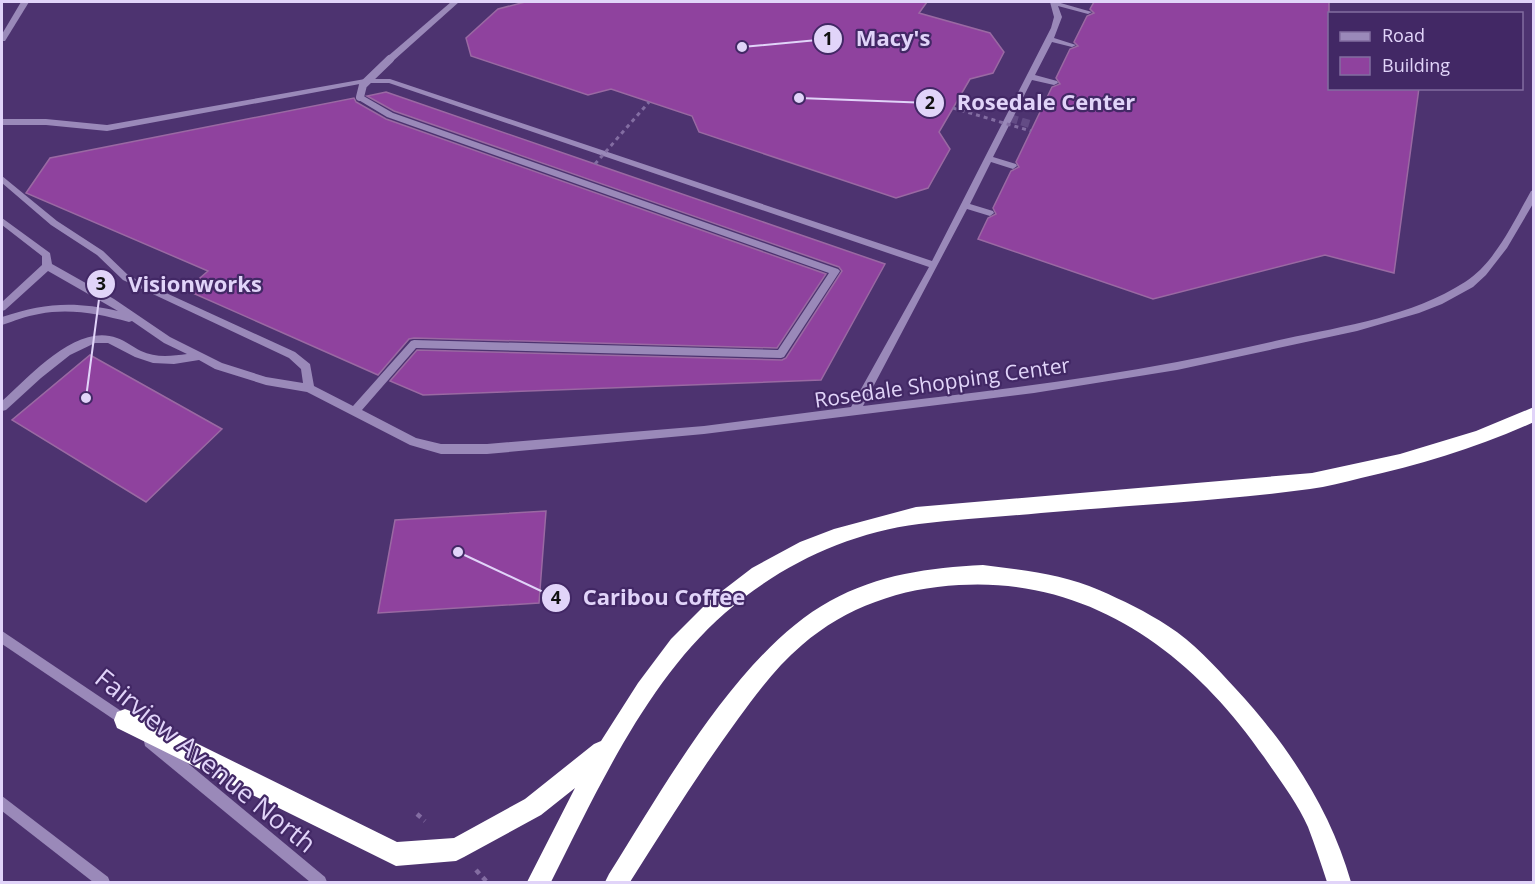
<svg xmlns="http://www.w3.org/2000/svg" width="1535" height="884" font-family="'Open Sans',sans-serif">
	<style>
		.building { fill: #8f429e; stroke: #9a69a3; stroke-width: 1.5 }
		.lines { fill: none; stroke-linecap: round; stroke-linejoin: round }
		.minor-tunnel { stroke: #634b85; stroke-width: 8; stroke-dasharray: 8 4; stroke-linecap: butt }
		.path { stroke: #836da2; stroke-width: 4.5; stroke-dasharray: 5 5; stroke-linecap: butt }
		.minor { fill: #9a89b9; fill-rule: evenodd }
		.highway { fill: #fff; fill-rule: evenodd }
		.path-bridge { stroke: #836da2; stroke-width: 3; stroke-dasharray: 4 4; stroke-linecap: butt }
		.minor-bridge { stroke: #9a89b9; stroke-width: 8 }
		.labels { text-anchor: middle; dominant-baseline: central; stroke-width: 4.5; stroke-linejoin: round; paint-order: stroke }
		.street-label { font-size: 21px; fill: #e1d4f9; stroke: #422865 }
		.near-street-label { font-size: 26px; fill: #e1d4f9; stroke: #422865 }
		.leader { fill: none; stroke: #e1d4f9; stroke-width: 2 }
		.callout-dot { fill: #e1d4f9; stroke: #422865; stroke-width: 2 }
		.mark-label { font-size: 18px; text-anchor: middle; font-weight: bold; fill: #111 }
		.callout-label { font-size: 22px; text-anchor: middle; font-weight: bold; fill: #e1d4f9; stroke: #422865; stroke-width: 4.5; stroke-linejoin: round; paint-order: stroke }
	</style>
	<rect width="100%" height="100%" fill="#4d3370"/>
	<g class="building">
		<polygon points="525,2 927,2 919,13 990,33 1004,52 993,73 970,79 939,132 950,149 928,188 896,198 699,132 692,116 611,89 588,95 471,56 466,38 498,9"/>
		<polygon points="1094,2 1329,2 1329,88 1419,88 1394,273 1325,255 1153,299 978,239 988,218 996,214 993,208 1011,171 1019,167 1016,162 1052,87 1060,84 1056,78 1070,49 1078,46 1074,42 1087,16 1094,13 1090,9"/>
		<polygon points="386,92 595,164 885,264 821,380 423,395 390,381 417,350 782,360 786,358 842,271 839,267 394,111 367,96"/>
		<polygon points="354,98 356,102 386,119 826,274 777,348 414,338 409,339 378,375 186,290 208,271 26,193 50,158"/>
		<polygon points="90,355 222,429 146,502 12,420"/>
		<polygon points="546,511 539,603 378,613 395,520"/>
	</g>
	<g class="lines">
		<polyline class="minor-tunnel" points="1010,118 1033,125"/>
		<g class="path">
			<polyline points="417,814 425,821"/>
			<polyline points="476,870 487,882"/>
		</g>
		<g class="minor">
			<polygon points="21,2 29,2 5,41 2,41 2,34"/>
			<polygon points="451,2 459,2 393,61 387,61 387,57"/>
			<path d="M1050 2H1057L1092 12 1088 14 1058 6 1062 17 1054 38 1076 45 1072 47 1052 42 1035 75 1057 81 1058 83 1054 85 1032 80 993 157 1016 164 1017 166 1013 169 991 162 970 204 993 211 994 213 990 216 967 209 863 406C968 393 1073 382 1177 362 1213 355 1249 347 1284 339 1345 326 1412 316 1465 282 1495 263 1514 221 1531 191L1534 190V202L1507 248 1486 275 1473 287 1442 304 1419 313 1357 331 1177 370 1034 393 704 434 487 454H441L410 445 307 392 266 385 215 369 199 360 174 364 153 363 135 357 108 343H95L70 355 41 378 6 410 2 411V401C29 377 77 322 117 338 126 341 133 347 141 351 155 358 172 356 187 354L164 343 132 321 129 322C99 314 70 308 39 314 26 316 14 321 2 325V317C44 303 74 301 118 311L48 271 5 310 2 311V302L42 265V256L2 225V218L50 253 52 264 114 299 170 337 222 363 266 377 303 383 301 369 289 358 123 280 97 255 51 225 2 183V176L57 221 103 251 129 276 295 352 310 364 314 386 353 406 411 341 414 340 778 350 829 273 387 117 357 99V95L360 94 393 113 838 269 840 271 784 357 781 358 416 348 362 410 416 438 441 444H487L704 426 851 407 929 267 389 83H365L107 131 46 125H2V119H46L107 125 365 79H390L932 261 1051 28 1054 17Z"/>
			<polygon points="2,631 130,717 132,721 130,725 126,727 122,725 2,644"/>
			<polygon points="150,735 155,736 325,877 327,882 310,882 145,746 144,741 145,736"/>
			<polygon points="2,796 108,877 110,882 93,882 2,811"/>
		</g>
		<g class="highway">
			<path d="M1534 407V422C1478 447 1421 465 1361 478 1344 482 1327 487 1310 489 1221 501 1131 505 1041 513 1001 517 959 519 919 524 847 533 779 566 725 613 646 682 597 791 551 882H527L575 788 541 815 464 857 456 861 396 866 117 728 114 720 117 712 125 709 133 712 397 842 454 838 525 799 594 744 601 741 638 683 671 639 709 601 752 568 800 542 834 529 916 507 1312 473 1400 454 1476 431Z"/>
			<path d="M983 565C1022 570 1063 574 1099 590 1122 600 1147 612 1168 626 1193 642 1215 666 1235 688 1287 744 1330 808 1351 882H1327C1321 864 1315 845 1308 827 1297 802 1279 779 1264 757 1192 653 1090 577 959 585 901 588 846 607 802 645 777 666 757 693 738 719 699 772 665 827 630 882H605L609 874C664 787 739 651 830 601 879 574 929 568 983 565Z"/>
		</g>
		<g class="path-bridge">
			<polyline points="953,108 1031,131"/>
			<polyline points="595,164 649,102"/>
		</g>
		<polyline class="minor-bridge" points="360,97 363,85 390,59"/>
	</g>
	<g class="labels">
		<g class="street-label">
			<text transform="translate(942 382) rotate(-8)">Rosedale Shopping Center</text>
		</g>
		<g class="near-street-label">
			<text transform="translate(206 760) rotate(39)">Fairview Avenue North</text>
		</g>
	</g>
	<path class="leader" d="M742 47L828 39M799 98L930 103M86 398L101 284M458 552L556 598"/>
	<g class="callout-dot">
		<circle cx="742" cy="47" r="6"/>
		<circle cx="799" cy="98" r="6"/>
		<circle cx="86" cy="398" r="6"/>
		<circle cx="458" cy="552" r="6"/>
		<circle cx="828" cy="39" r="15"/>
		<circle cx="930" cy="103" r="15"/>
		<circle cx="101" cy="284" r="15"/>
		<circle cx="556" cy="598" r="15"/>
	</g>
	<g class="mark-label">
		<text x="828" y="45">1</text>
		<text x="930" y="109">2</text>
		<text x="101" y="290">3</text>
		<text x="556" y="604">4</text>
	</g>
	<g class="callout-label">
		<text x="893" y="46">Macy's</text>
		<text x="1046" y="110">Rosedale Center</text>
		<text x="195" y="292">Visionworks</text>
		<text x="664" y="605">Caribou Coffee</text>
	</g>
	<rect width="1535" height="884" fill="none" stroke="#e1d4f9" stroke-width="6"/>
	<rect x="1328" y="12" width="195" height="78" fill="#422865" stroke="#826da0" stroke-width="1.5"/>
	<rect x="1340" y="32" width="30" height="9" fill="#9a89b9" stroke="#826da0" stroke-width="1.5"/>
	<text x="1382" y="42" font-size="18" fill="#e1d4f9">Road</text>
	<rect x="1340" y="57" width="30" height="18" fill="#8f429e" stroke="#826da0" stroke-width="1.5"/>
	<text x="1382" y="72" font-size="18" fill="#e1d4f9">Building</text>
</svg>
